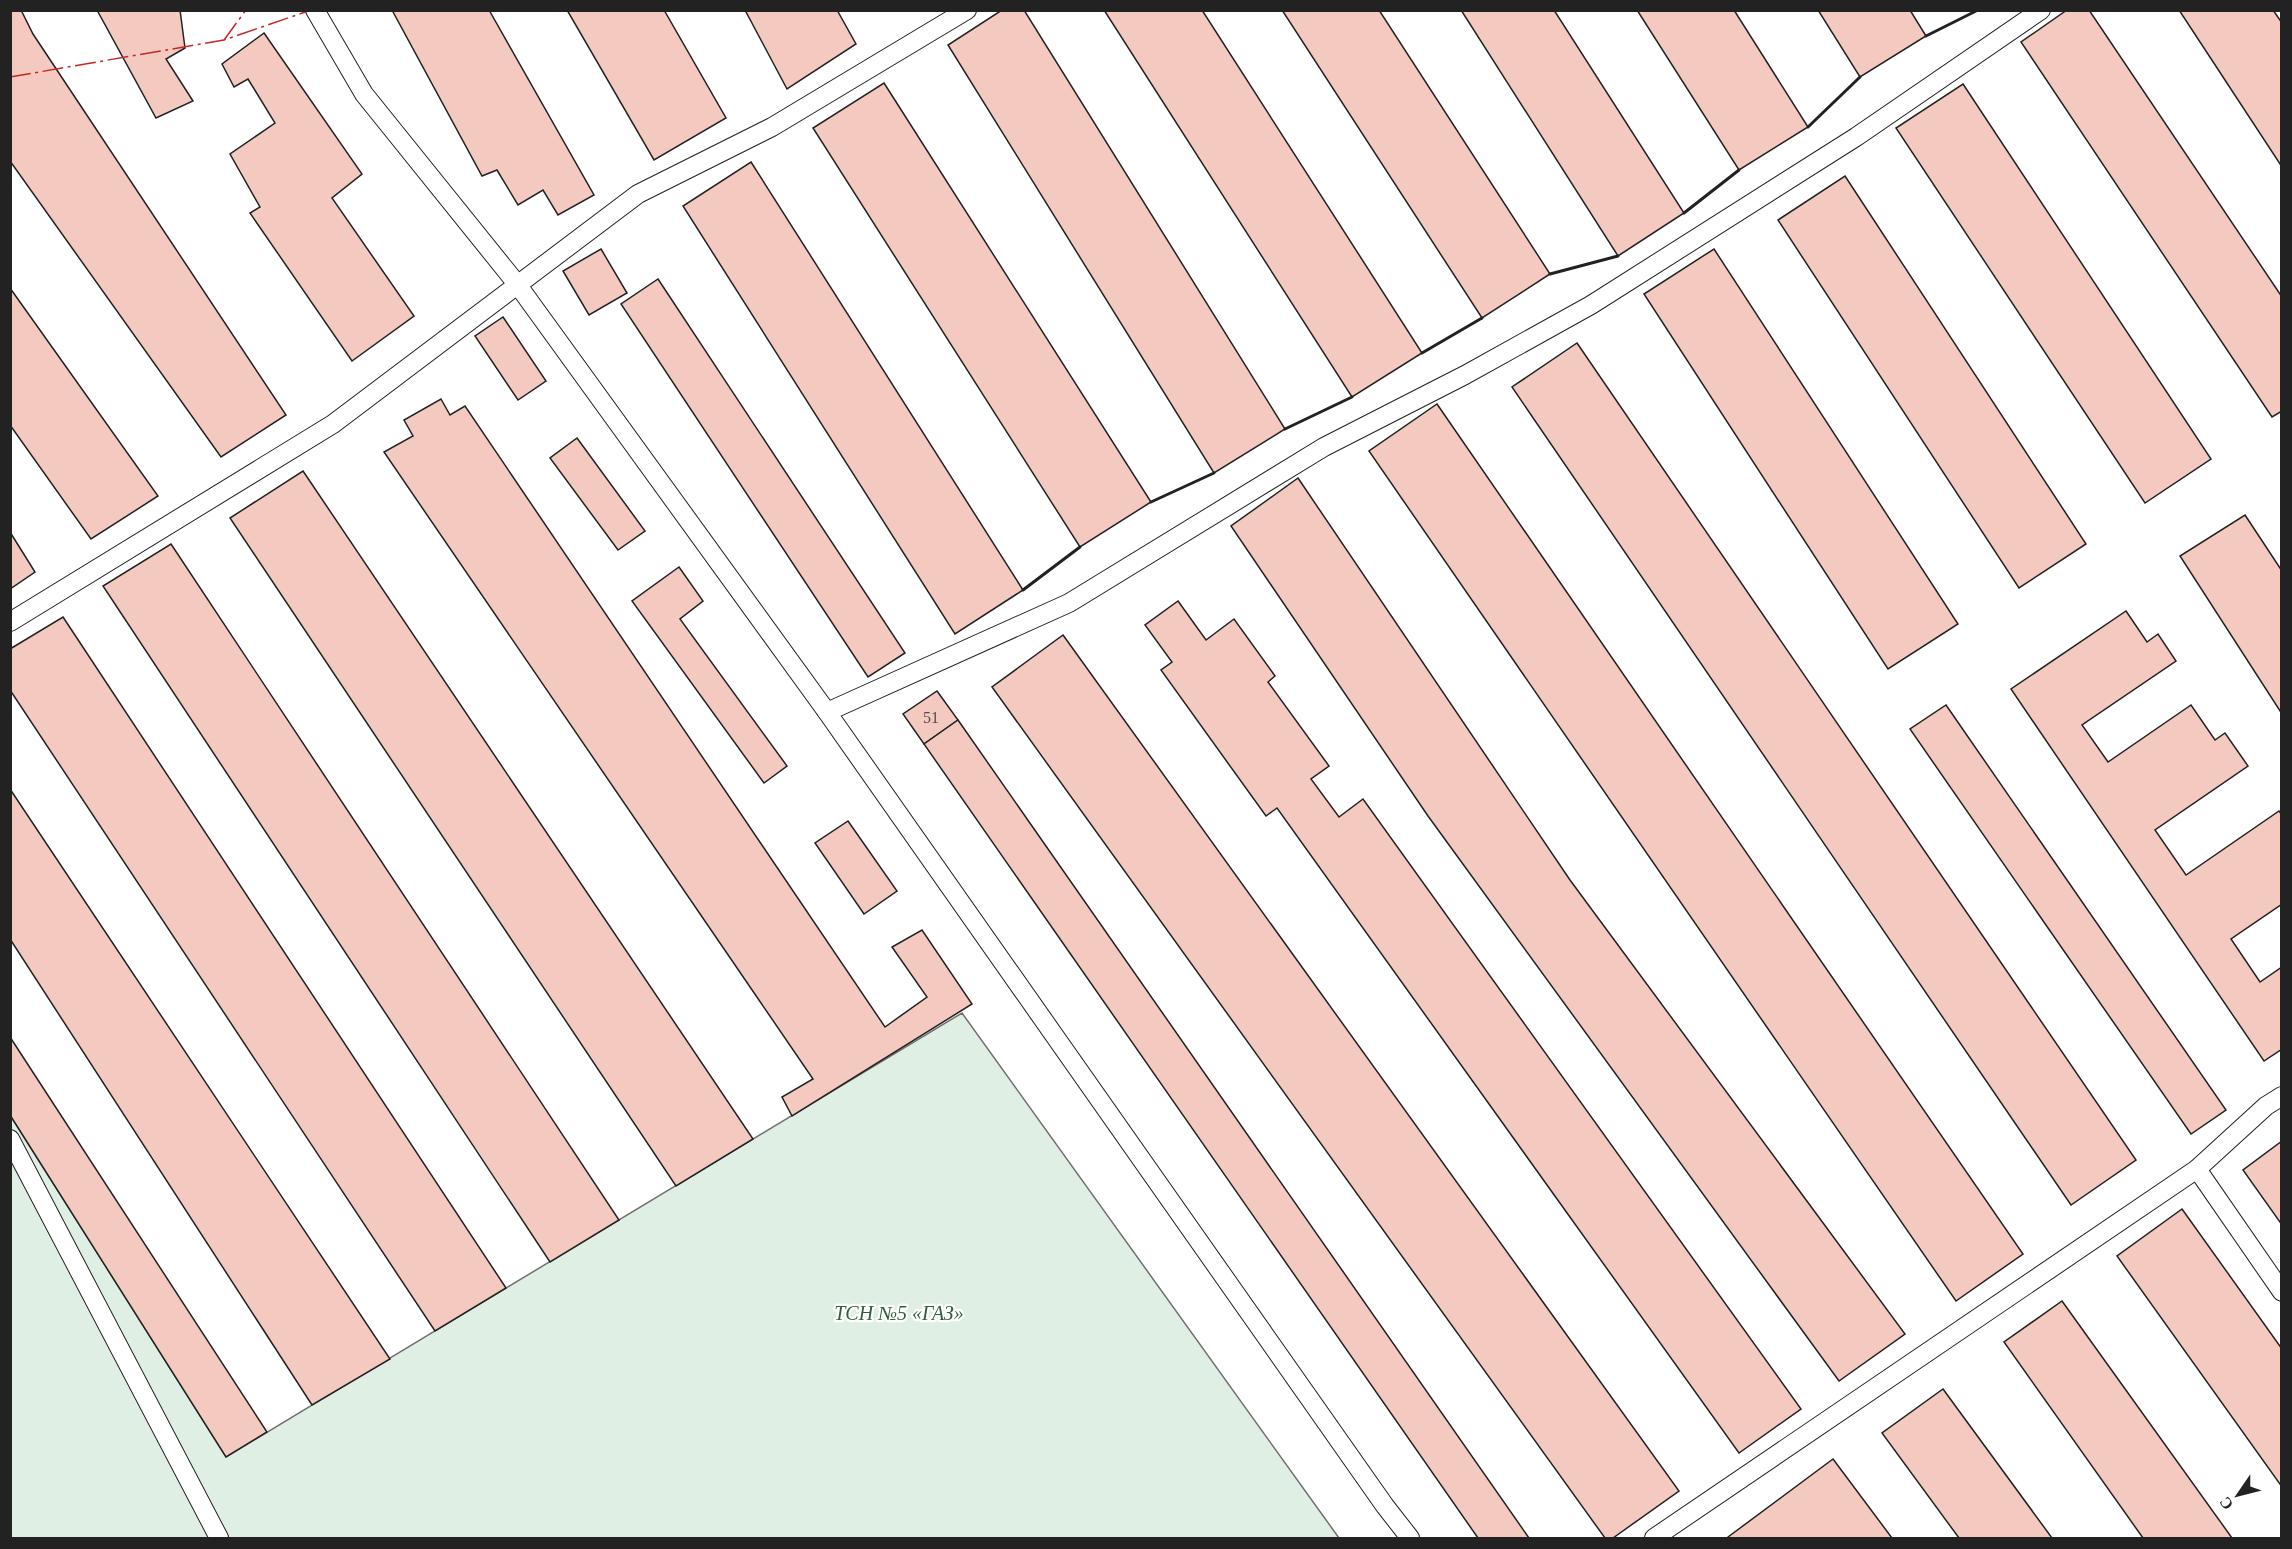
<svg xmlns="http://www.w3.org/2000/svg" width="2292" height="1549" font-family="'Times New Roman',serif">
	<style>
		.green { fill: #e0efe3; stroke: #6f6f6f; stroke-width: 1.5 }
		.building { fill: #f3c9c0; stroke: #222; stroke-width: 1.5 }
		.lines { fill: none; stroke-linecap: round; stroke-linejoin: round }
		.lane-casing { stroke: #222; stroke-width: 20 }
		.lane { stroke: #fff; stroke-width: 18 }
		.wall { stroke: #222; stroke-width: 3 }
		.power { stroke: #c62828; stroke-width: 1.5; stroke-dasharray: 21 4.5 3 4.5; stroke-linecap: butt }
		.labels { text-anchor: middle; dominant-baseline: central; stroke-width: 4.5; stroke-linejoin: round; paint-order: stroke }
		.number-label { font-size: 16px; fill: #564c4a }
		.park-label { font-size: 20px; font-style: italic; fill: #2f5e38; stroke: #fff }
	</style>
	<rect width="100%" height="100%" fill="#fff"/>
	<polygon class="green" points="962,1013 1339,1538 11,1538 10,1115 226,1457"/>
	<g class="building">
		<polygon points="10,10 21,10 33,34 286,415 221,457 10,161"/>
		<polygon points="97,10 180,10 185,48 166,59 193,101 156,118"/>
		<polygon points="392,10 489,10 594,195 558,215 543,190 518,205 497,170 482,176"/>
		<polygon points="567,10 664,10 726,118 654,160"/>
		<polygon points="745,10 837,10 856,44 787,89"/>
		<polygon points="1002,10 1024,10 1285,429 1214,473 948,45"/>
		<polygon points="1104,10 1202,10 1422,353 1352,397"/>
		<polygon points="1282,10 1379,10 1550,274 1482,318"/>
		<polygon points="1461,10 1554,10 1684,213 1618,256"/>
		<polygon points="1637,10 1734,10 1808,127 1739,170"/>
		<polygon points="1818,10 1910,10 1926,36 1860,77"/>
		<polygon points="2067,10 2089,10 2282,297 2282,411 2272,417 2021,42"/>
		<polygon points="2179,10 2273,10 2282,23 2282,167"/>
		<polygon points="264,33 362,174 332,198 414,316 352,361 250,213 260,207 230,154 275,123 248,79 234,87 222,64"/>
		<polygon points="884,83 1151,502 1080,547 813,128"/>
		<polygon points="1963,84 2211,459 2145,503 1896,128"/>
		<polygon points="751,162 1023,590 955,634 683,206"/>
		<polygon points="1845,176 2086,544 2019,588 1778,220"/>
		<polygon points="601,249 627,293 589,315 563,271"/>
		<polygon points="1714,249 1958,624 1888,669 1644,294"/>
		<polygon points="658,279 905,653 868,677 621,304"/>
		<polygon points="10,288 158,496 91,539 10,425"/>
		<polygon points="503,317 546,381 518,400 475,336"/>
		<polygon points="1577,343 2136,1160 2071,1205 1512,387"/>
		<polygon points="441,399 450,415 465,406 885,1027 927,997 892,947 922,930 972,1004 792,1116 782,1097 813,1079 384,452 413,436 404,420"/>
		<polygon points="1437,404 2023,1254 1956,1301 1369,451"/>
		<polygon points="577,438 645,531 618,550 550,458"/>
		<polygon points="303,471 753,1139 676,1186 230,518"/>
		<polygon points="1298,478 1570,880 1905,1334 1839,1381 1428,816 1231,526"/>
		<polygon points="2245,515 2282,571 2282,714 2180,556"/>
		<polygon points="10,532 35,572 10,589"/>
		<polygon points="171,544 619,1220 550,1262 103,586"/>
		<polygon points="679,567 703,601 680,619 787,766 764,783 632,601"/>
		<polygon points="1178,601 1206,640 1234,619 1275,676 1268,682 1329,766 1311,779 1339,817 1363,799 1801,1409 1739,1453 1277,808 1266,816 1161,670 1172,662 1145,625"/>
		<polygon points="2126,611 2147,642 2158,634 2176,661 2082,725 2108,762 2191,705 2215,740 2225,733 2248,766 2155,830 2186,875 2279,811 2282,815 2282,904 2231,939 2260,982 2282,967 2282,1049 2264,1061 2011,689"/>
		<polygon points="63,617 506,1288 435,1331 10,690 10,649"/>
		<polygon points="1063,635 1679,1491 1613,1538 1605,1538 992,687"/>
		<polygon points="937,691 958,720 924,744 903,714"/>
		<polygon points="1946,705 2226,1110 2191,1134 1910,729"/>
		<polygon points="958,720 1529,1538 1478,1538 924,744"/>
		<polygon points="10,789 390,1359 312,1405 10,939"/>
		<polygon points="848,821 897,891 864,914 815,843"/>
		<polygon points="10,1037 267,1432 226,1457 10,1115"/>
		<polygon points="2282,1141 2282,1225 2243,1170"/>
		<polygon points="2182,1209 2282,1349 2282,1487 2117,1256"/>
		<polygon points="2062,1301 2232,1538 2143,1538 2004,1342"/>
		<polygon points="1943,1389 2052,1538 1959,1538 1882,1433"/>
		<polygon points="1833,1459 1892,1538 1729,1538 1728,1537"/>
	</g>
	<g class="lines">
		<defs>
			<g id="lane">
				<polyline points="315,10 364,94 517,284 827,712 1385,1506 1410,1538"/>
				<polyline points="10,622 333,424 638,194 772,127 967,10"/>
				<polyline points="827,712 1069,603 1324,447 1465,375 1591,305 1856,137 2041,10"/>
				<polyline points="10,1139 219,1538"/>
				<polyline points="2197,1169 2282,1292"/>
				<polyline points="1654,1538 2197,1169 2266,1106 2282,1096"/>
			</g>
		</defs>
		<use href="#lane" class="lane-casing"/>
		<use href="#lane" class="lane"/>
		<g class="wall">
			<polyline points="1926,36 1978,10"/>
			<polyline points="1808,127 1860,77"/>
			<polyline points="1684,213 1739,170"/>
			<polyline points="1550,274 1618,256"/>
			<polyline points="1422,353 1482,318"/>
			<polyline points="1285,429 1352,397"/>
			<polyline points="1151,502 1214,473"/>
			<polyline points="1023,590 1080,547"/>
		</g>
		<g class="power">
			<polyline points="224,40 246,10"/>
			<polyline points="10,77 224,40 311,10"/>
		</g>
	</g>
	<g class="labels">
		<g class="number-label">
			<text x="931" y="717">51</text>
		</g>
		<g class="park-label">
			<text x="899" y="1313">ТСН №5 «ГАЗ»</text>
		</g>
	</g>
	<rect width="2292" height="1549" fill="none" stroke="#222222" stroke-width="24"/>
	<g transform="translate(2238 1495) rotate(235)" stroke="#ffffff" stroke-width="4.5" paint-order="stroke">
	<path d="M0-4.5L10 22L0 15L-10 22Z" fill="#222222"/>
	<text y="-9" font-size="16" font-weight="bold" text-anchor="middle" fill="#222222">С</text>
	</g>
</svg>
